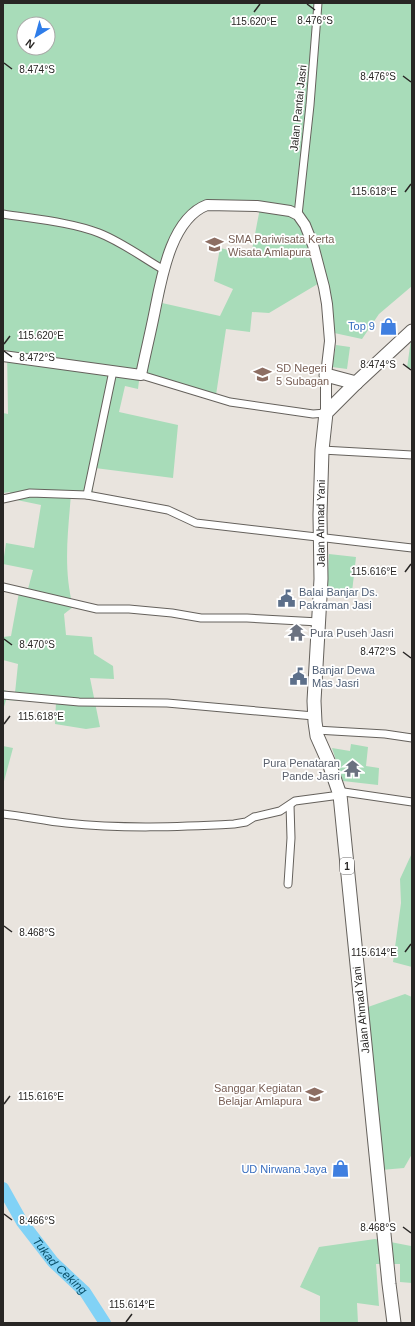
<svg xmlns="http://www.w3.org/2000/svg" width="415" height="1326" font-family="Arial,sans-serif">
	<style>
		.green { fill: #a8dcb9; fill-rule: evenodd }
		.lines { fill: none; stroke-linecap: round; stroke-linejoin: round }
		.river { stroke: #81d2f6; stroke-width: 12 }
		.street-casing { stroke: #65615c; stroke-width: 9 }
		.secondary-casing { stroke: #65615c; stroke-width: 12 }
		.highway-casing { stroke: #65615c; stroke-width: 15 }
		.street { stroke: #fff; stroke-width: 7 }
		.secondary { stroke: #fff; stroke-width: 10 }
		.highway { stroke: #fff; stroke-width: 13 }
		.ticks { fill: none; stroke: #282624; stroke-width: 1.5 }
		.labels { text-anchor: middle; dominant-baseline: central; stroke-width: 3.5; stroke-linejoin: round; paint-order: stroke }
		.shield { fill: #fff; stroke: #686766; stroke-width: 1 }
		.shield-label { font-size: 10px; font-weight: bold; fill: #282624 }
		.street-label { font-size: 11px; fill: #282624; stroke: #fff }
		.education-label { font-size: 11px; fill: #785e54; stroke: #fff; text-anchor: start }
		.shop-label { font-size: 11px; fill: #366cbe; stroke: #fff; text-anchor: end }
		.service-label { font-size: 11px; fill: #4e5e75; stroke: #fff; text-anchor: start }
		.worship-label { font-size: 11px; fill: #5b616d; stroke: #fff; text-anchor: start }
		.water-label { font-size: 12px; font-style: italic; fill: #074e67; stroke: #fff }
		.ticks-label { font-size: 10px; text-anchor: middle; fill: #282624; stroke: #fff; stroke-width: 3.5; stroke-linejoin: round; paint-order: stroke }
	</style>
	<rect width="100%" height="100%" fill="#e9e4de"/>
	<g class="green">
		<path d="M3 3H412V286L379 314 362 339 325 331 321 282 269 313 252 312 250 332 226 329 216 395 140 373 138 389 125 386 119 412 178 425 173 478 95 468 92 498 71 494C68 533 63 568 73 607L64 614 66 635 92 637 94 654 113 666 114 679 90 678 100 727 86 729 55 724 56 702 6 700 3 710V690L15 693 18 664 3 660V637L11 636 20 587 28 589 33 570 3 564 6 543 34 548 41 505 12 499 10 492 3 493V413L8 414 7 350H3ZM24 24H48V48H24ZM260 208 251 255 220 248 214 281 233 289 220 316 162 303 169 271 178 243 198 210Z"/>
		<polygon points="412,332 412,368 407,368"/>
		<polygon points="336,345 350,347 347,369 332,367"/>
		<polygon points="329,554 356,557 352,592 327,588"/>
		<polygon points="351,744 368,747 366,766 379,768 378,785 343,781 332,748 350,751"/>
		<polygon points="3,746 13,748 3,785"/>
		<polygon points="412,853 412,967 393,962 401,903 400,879"/>
		<polygon points="405,994 412,997 412,1154 404,1168 381,1170 368,1007"/>
		<polygon points="412,1234 412,1283 400,1282 400,1264 376,1264 379,1306 357,1303 358,1323 320,1323 320,1296 300,1287 319,1247 375,1239 411,1246"/>
	</g>
	<g class="lines">
		<path class="river" id="s1" d="M3 1188 22 1222 53 1262 85 1292 105 1323"/>
		<defs>
			<g id="street">
				<path d="M3 214C34 219 71 222 99 233 122 242 143 258 164 270"/>
				<polyline points="298,215 310,105 318,3"/>
				<polyline points="141,375 230,402 313,414 326,413"/>
				<polyline points="322,450 412,455"/>
				<polyline points="87,495 113,371"/>
				<polyline points="3,499 30,493 87,495 168,510 196,523 412,548"/>
				<polyline points="3,587 97,609 129,609 172,613 201,618 247,618 319,622"/>
				<polyline points="3,695 79,702 167,703 314,716"/>
				<polyline points="316,730 385,734 412,738"/>
				<polyline points="337,791 412,802"/>
				<path d="M3 814C24 816 45 821 66 823 122 829 178 827 234 824L246 822 254 817 280 811 295 801 340 795"/>
				<polyline points="288,884 291,838 290,805"/>
			</g>
			<path id="secondary" d="M3 356 141 375C145 355 150 335 154 315 161 281 170 219 207 205L257 206 290 211 298 215 305 225 313 245 324 287 327 304 330 341 326 375V413"/>
			<g id="highway">
				<polyline points="326,375 356,383"/>
				<path id="s2" d="M394 1323 389 1284 340 795 329 763 317 736 315 722 314 701 321 579 320 515 322 450 326 413 356 383 412 331"/>
			</g>
		</defs>
		<use href="#street" class="street-casing"/>
		<use href="#secondary" class="secondary-casing"/>
		<use href="#highway" class="highway-casing"/>
		<use href="#street" class="street"/>
		<use href="#secondary" class="secondary"/>
		<use href="#highway" class="highway"/>
	</g>
	<path class="ticks" d="M307 4 315 10M254 12 260 4M4 63 12 69M403 76 411 82M405 192 411 184M4 344 10 336M4 351 12 357M403 364 411 370M405 572 411 564M4 639 12 645M403 652 411 658M4 724 10 716M4 926 12 932M405 952 411 944M4 1104 10 1096M4 1214 12 1220M403 1227 411 1233M126 1322 132 1314"/>
	<defs>
		<symbol id="school-bare" viewBox="-9 -9 18 18"><path d="M0-5L7-2L0 1L-7-2ZM-4 1L0 2.5L4 1V4Q0 6-4 4Z" fill="#8d6e63" stroke="#fff" stroke-width="2.5" paint-order="stroke"/></symbol>
		<symbol id="shop-bare" viewBox="-9 -9 18 18"><path d="M-5-2.5h2.3a2.7 3.5 0 0 1 5.4 0H5L5.5 6h-11ZM-1.5-2.5h3a1.5 2.3 0 0 0-3 0Z" fill="#3f7fe0" stroke="#fff" stroke-width="2.5" paint-order="stroke"/></symbol>
		<symbol id="civic-bare" viewBox="-9 -9 18 18"><path d="M-.6-6.5H3V-4.5H.6V-3L4-1V1h2V6H-6V1h2V-1L-.6-3ZM-1.2 2.5V6h2.4V2.5Z" fill="#5c6f8a" stroke="#fff" stroke-width="2.5" paint-order="stroke"/></symbol>
		<symbol id="temple-bare" viewBox="-9 -9 18 18"><path d="M0-6L5-2H3V0L6.5 2.5H4V6H1.5V3h-3V6H-4V2.5H-6.5L-3 0V-2H-5Z" fill="#6b7280" stroke="#fff" stroke-width="2.5" paint-order="stroke"/></symbol>
	</defs>
	<g fill-rule="evenodd">
		<use href="#school-bare" x="202" y="232" width="25" height="25"/>
		<use href="#shop-bare" x="376" y="314" width="25" height="25"/>
		<use href="#school-bare" x="250" y="362" width="25" height="25"/>
		<use href="#civic-bare" x="274" y="586" width="25" height="25"/>
		<use href="#temple-bare" x="284" y="620" width="25" height="25"/>
		<use href="#civic-bare" x="286" y="664" width="25" height="25"/>
		<use href="#temple-bare" x="340" y="756" width="25" height="25"/>
		<use href="#school-bare" x="302" y="1082" width="25" height="25"/>
		<use href="#shop-bare" x="328" y="1156" width="25" height="25"/>
	</g>
	<g class="labels">
		<rect class="shield" x="340" y="858" width="14" height="16" rx="3"/>
		<g class="shield-label">
			<text x="347" y="866">1</text>
		</g>
		<g class="street-label">
			<text transform="translate(298 108) rotate(-84)">Jalan Pantai Jasri</text>
			<text stroke="none"><textPath href="#s2" startOffset="807">Jalan Ahmad Yani</textPath></text>
			<text transform="translate(361 1010) rotate(-96)">Jalan Ahmad Yani</text>
		</g>
		<g class="education-label">
			<text x="228" y="239">SMA Pariwisata Kerta<tspan x="228" dy="13">Wisata Amlapura</tspan></text>
			<text x="276" y="368">SD Negeri<tspan x="276" dy="13">5 Subagan</tspan></text>
			<text x="302" y="1088" text-anchor="end">Sanggar Kegiatan<tspan x="302" dy="13">Belajar Amlapura</tspan></text>
		</g>
		<g class="shop-label">
			<text x="375" y="326">Top 9</text>
			<text x="327" y="1169">UD Nirwana Jaya</text>
		</g>
		<g class="service-label">
			<text x="299" y="592">Balai Banjar Ds.<tspan x="299" dy="13">Pakraman Jasi</tspan></text>
			<text x="312" y="670">Banjar Dewa<tspan x="312" dy="13">Mas Jasri</tspan></text>
		</g>
		<g class="worship-label">
			<text x="310" y="633">Pura Puseh Jasri</text>
			<text x="340" y="763" text-anchor="end">Pura Penataran<tspan x="340" dy="13">Pande Jasri</tspan></text>
		</g>
		<g class="water-label">
			<text stroke="none"><textPath href="#s1" startOffset="97">Tukad Ceking</textPath></text>
		</g>
	</g>
	<g class="ticks-label">
		<text x="315" y="24">8.476°S</text>
		<text x="254" y="25">115.620°E</text>
		<text x="37" y="73">8.474°S</text>
		<text x="378" y="80">8.476°S</text>
		<text x="374" y="195">115.618°E</text>
		<text x="41" y="339">115.620°E</text>
		<text x="37" y="361">8.472°S</text>
		<text x="378" y="368">8.474°S</text>
		<text x="374" y="575">115.616°E</text>
		<text x="37" y="648">8.470°S</text>
		<text x="378" y="655">8.472°S</text>
		<text x="41" y="720">115.618°E</text>
		<text x="37" y="936">8.468°S</text>
		<text x="374" y="956">115.614°E</text>
		<text x="41" y="1100">115.616°E</text>
		<text x="37" y="1224">8.466°S</text>
		<text x="378" y="1231">8.468°S</text>
		<text x="132" y="1308">115.614°E</text>
	</g>
	<rect width="415" height="1326" fill="none" stroke="#282624" stroke-width="8"/>
	<g transform="translate(36 36) rotate(217)"><circle r="19" fill="#ffffff" stroke="#a9a8a7"/>
	<path d="M0-3L7 15L0 10L-7 15Z" fill="#2f7de9"/>
	<text y="-6" font-size="11" font-weight="bold" text-anchor="middle" fill="#282624">N</text>
	</g>
</svg>
